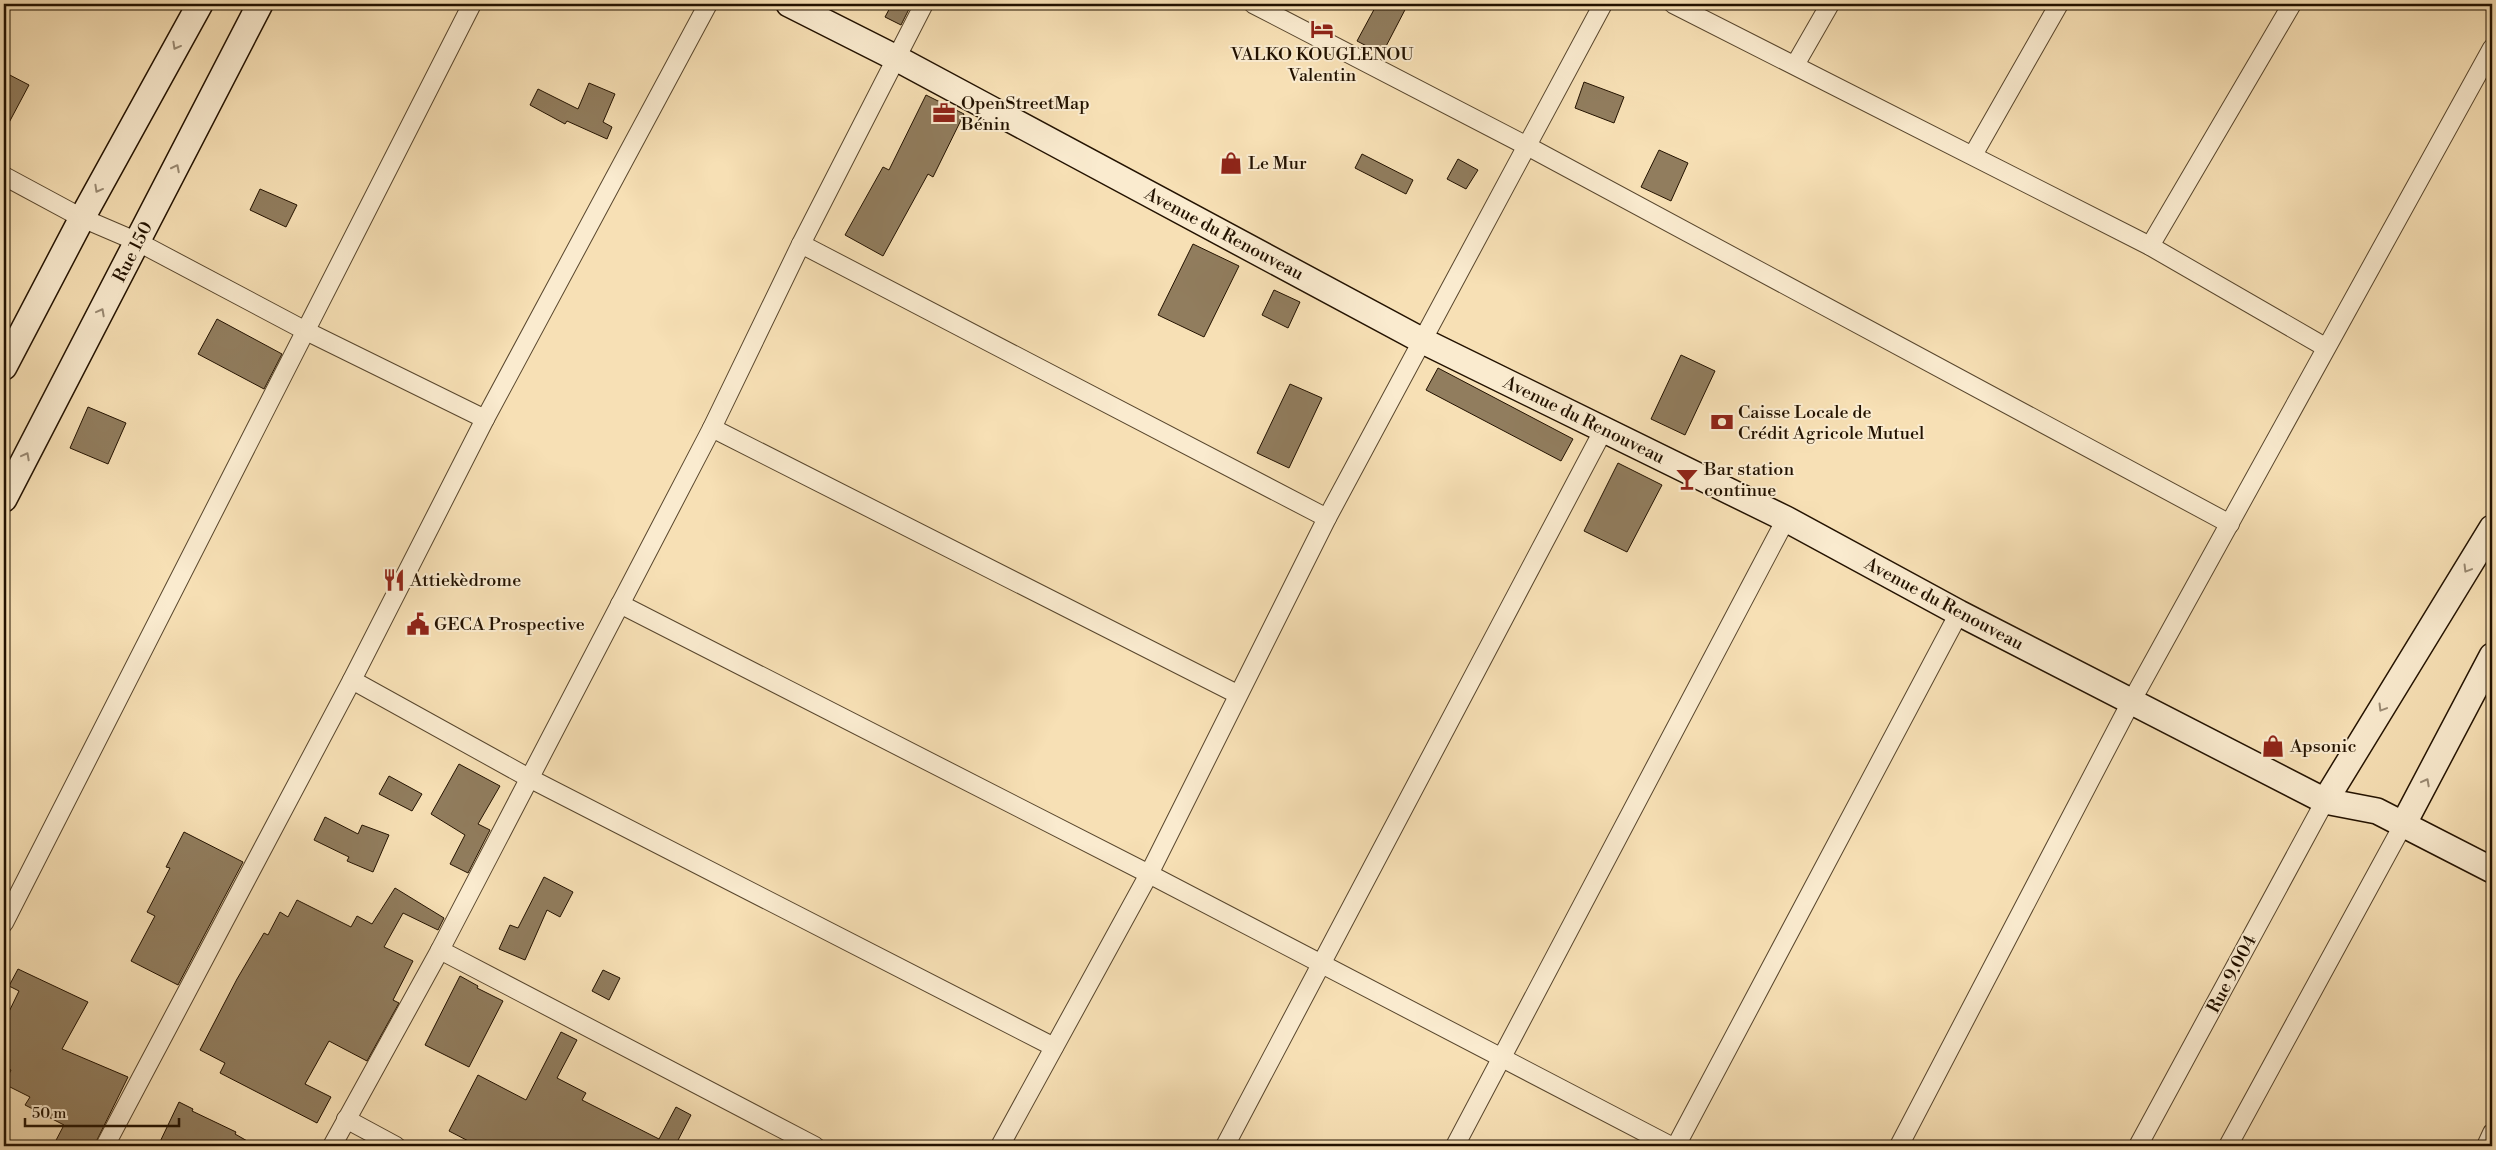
<svg xmlns="http://www.w3.org/2000/svg" width="2496" height="1150" font-family="'Libre Bodoni',serif">
	<style>
		.building { fill: #917d5e; stroke: #231200 }
		.lines { fill: none; stroke-linecap: round; stroke-linejoin: round }
		.street-casing { stroke: #58462d; stroke-width: 20 }
		.secondary-casing { stroke: #231200; stroke-width: 28 }
		.street { stroke: #faebcf; stroke-width: 18 }
		.secondary { stroke: #faebcf; stroke-width: 25 }
		.oneway { stroke: #998972 }
		.labels { text-anchor: middle; dominant-baseline: central; stroke-width: 4; stroke-linejoin: round; paint-order: stroke }
		.poi-label { font-size: 18px; fill: #231200; stroke: #faebcf; text-anchor: start }
		.street-label { font-size: 18px; fill: #231200; stroke: #faebcf }
	</style>
	<rect width="100%" height="100%" fill="#f7e0b5"/>
	<filter id="stains"><feTurbulence type="fractalNoise" baseFrequency=".004" numOctaves="4"/><feColorMatrix values="0 0 0 0 .2 0 0 0 0 .09 0 0 0 0 .02 0 0 0 .5 -.17"/></filter>
	<radialGradient id="worn" r=".72"><stop offset=".6" stop-color="#630" stop-opacity="0"/><stop offset="1" stop-color="#630" stop-opacity=".3"/></radialGradient>
	<g class="building">
		<polygon points="892,4 898,4 909,9 901,25 885,17"/>
		<polygon points="1377,4 1408,4 1382,54 1357,41"/>
		<polygon points="4,72 29,85 4,132"/>
		<polygon points="1584,82 1624,97 1614,123 1575,108"/>
		<polygon points="589,83 615,94 603,122 612,127 607,139 567,121 565,124 530,105 538,89 578,109"/>
		<polygon points="926,95 964,114 933,177 928,174 883,256 845,235 883,167 889,170"/>
		<polygon points="1659,150 1688,163 1671,201 1641,187"/>
		<polygon points="1362,154 1413,180 1406,194 1355,168"/>
		<polygon points="1458,159 1478,170 1466,189 1447,179"/>
		<polygon points="260,189 297,205 286,227 250,210"/>
		<polygon points="1193,244 1239,266 1204,337 1158,315"/>
		<polygon points="1274,290 1300,302 1288,328 1262,315"/>
		<polygon points="217,319 282,354 264,389 198,354"/>
		<polygon points="1681,355 1715,371 1685,435 1651,419"/>
		<polygon points="1438,368 1573,439 1561,461 1426,390"/>
		<polygon points="1290,384 1322,398 1289,468 1257,453"/>
		<polygon points="88,407 126,423 108,464 70,448"/>
		<polygon points="1618,463 1662,485 1627,552 1584,531"/>
		<polygon points="459,764 500,786 478,824 490,830 468,873 450,864 465,835 431,814"/>
		<polygon points="389,776 422,794 412,811 379,794"/>
		<polygon points="325,817 358,834 362,825 389,835 373,872 347,861 349,857 314,840"/>
		<polygon points="184,832 243,862 178,985 131,961 155,916 147,912 170,868 166,867"/>
		<polygon points="544,877 573,892 560,917 547,910 525,960 499,949 510,925 518,928"/>
		<polygon points="395,888 444,918 438,930 403,913 384,947 413,961 393,1000 399,1003 367,1061 329,1041 305,1084 331,1097 317,1123 220,1073 225,1063 200,1050 237,979 264,933 268,935 280,912 288,917 297,900 351,927 357,916 372,924"/>
		<polygon points="18,969 88,1002 62,1049 128,1077 94,1146 53,1146 64,1125 25,1105 30,1097 4,1084 11,1070 4,1067 4,1022 19,991 9,986"/>
		<polygon points="603,970 620,978 609,1000 592,991"/>
		<polygon points="460,976 478,986 477,988 503,1001 469,1067 425,1045"/>
		<polygon points="561,1032 577,1040 557,1078 586,1093 582,1100 659,1139 676,1107 691,1115 675,1146 478,1146 449,1131 478,1075 526,1100"/>
		<polygon points="179,1102 193,1109 192,1111 236,1132 235,1134 256,1146 158,1146"/>
	</g>
	<g class="lines">
		<defs>
			<g id="street">
				<polyline points="1253,4 1527,146 2230,524"/>
				<polyline points="1673,4 2150,246 2325,347"/>
				<polyline points="1795,65 1830,4"/>
				<polyline points="1973,155 2059,4"/>
				<polyline points="4,176 82,218 138,242 304,330 485,419"/>
				<polyline points="801,244 1327,518"/>
				<polyline points="2150,246 2292,4"/>
				<polyline points="712,428 1237,694"/>
				<polyline points="620,604 1149,874 1671,1146"/>
				<polyline points="352,680 529,778 1054,1047"/>
				<polyline points="4,923 472,4"/>
				<polyline points="440,950 815,1146"/>
				<polyline points="346,1119 396,1146"/>
				<polyline points="105,1146 352,680 485,419 708,4"/>
				<polyline points="332,1146 440,950 712,428 801,244 924,4"/>
				<polyline points="1000,1146 1149,874 1327,518 1603,4"/>
				<polyline points="1225,1146 1604,429"/>
				<polyline points="1455,1146 1786,519"/>
				<polyline points="1676,1146 1959,613"/>
				<polyline points="1899,1146 2131,702 2492,48"/>
				<polyline points="2138,1146 2325,801"/>
				<polyline points="2228,1146 2403,825"/>
				<polyline points="2486,1146 2492,1133"/>
			</g>
			<g id="secondary">
				<polyline points="789,4 896,58 1421,340 1786,519 1959,613 2325,801 2377,811 2492,870"/>
				<polyline points="4,367 82,218 200,4"/>
				<polyline points="4,499 260,4"/>
				<polyline points="2325,801 2492,528"/>
				<polyline points="2403,825 2492,656"/>
			</g>
		</defs>
		<use href="#street" class="street-casing"/>
		<use href="#secondary" class="secondary-casing"/>
		<use href="#street" class="street"/>
		<use href="#secondary" class="secondary"/>
	</g>
	<defs><path id="oneway-chevron" d="M-2-3.5L2.5 0L-2 3.5" fill="none" stroke-width="1.6" stroke-linecap="round" stroke-linejoin="round" transform="scale(1.25)"/></defs>
	<g class="oneway">
		<use href="#oneway-chevron" transform="translate(176 46) rotate(119)"/>
		<use href="#oneway-chevron" transform="translate(176 168) rotate(-63)"/>
		<use href="#oneway-chevron" transform="translate(98 189) rotate(119)"/>
		<use href="#oneway-chevron" transform="translate(101 312) rotate(-62)"/>
		<use href="#oneway-chevron" transform="translate(26 456) rotate(-62)"/>
		<use href="#oneway-chevron" transform="translate(2467 569) rotate(121)"/>
		<use href="#oneway-chevron" transform="translate(2382 708) rotate(121)"/>
		<use href="#oneway-chevron" transform="translate(2426 782) rotate(-62)"/>
	</g>
	<defs>
		<symbol id="hotel-bare" viewBox="-9 -9 18 18"><path d="M-6-4.5h1.5V1H6V5H4.5V3h-9V5H-6ZM-4 0a1.8 1.8 0 1 1 3.6 0ZM.5 0V-2.5h3Q6-2.5 6 0Z" fill="#8f2418" stroke="#faebcf" stroke-width="2.5" paint-order="stroke"/></symbol>
		<symbol id="office-bare" viewBox="-9 -9 18 18"><path d="M-6-3h4V-5.5h4V-3h4V5H-6ZM-1-4.5V-3h2v-1.5ZM-6 0V1H6V0Z" fill="#8f2418" stroke="#faebcf" stroke-width="2.5" paint-order="stroke"/></symbol>
		<symbol id="shop-bare" viewBox="-9 -9 18 18"><path d="M-5-2.5h2.3a2.7 3.5 0 0 1 5.4 0H5L5.5 6h-11ZM-1.5-2.5h3a1.5 2.3 0 0 0-3 0Z" fill="#8f2418" stroke="#faebcf" stroke-width="2.5" paint-order="stroke"/></symbol>
		<symbol id="bank-bare" viewBox="-9 -9 18 18"><path d="M-6-4H6V4H-6ZM0-2.3a2.3 2.3 0 1 0 0 4.6a2.3 2.3 0 1 0 0-4.6Z" fill="#8f2418" stroke="#faebcf" stroke-width="2.5" paint-order="stroke"/></symbol>
		<symbol id="bar-bare" viewBox="-9 -9 18 18"><path d="M-6-5H6L.8 .8V4.5H3.5V6h-7V4.5H-.8V.8Z" fill="#8f2418" stroke="#faebcf" stroke-width="2.5" paint-order="stroke"/></symbol>
		<symbol id="restaurant-bare" viewBox="-9 -9 18 18"><path d="M-5-6h1v4h1v-4h1v4h1v-4h1v5L-1.5 .5V6h-2V.5L-5-1ZM5-6V6H3V1.5H1.5Q1.5-4 5-6Z" fill="#8f2418" stroke="#faebcf" stroke-width="2.5" paint-order="stroke"/></symbol>
		<symbol id="civic-bare" viewBox="-9 -9 18 18"><path d="M-.6-6.5H3V-4.5H.6V-3L4-1V1h2V6H-6V1h2V-1L-.6-3ZM-1.2 2.5V6h2.4V2.5Z" fill="#8f2418" stroke="#faebcf" stroke-width="2.5" paint-order="stroke"/></symbol>
	</defs>
	<g fill-rule="evenodd">
		<use href="#hotel-bare" x="1306" y="13" width="32" height="32"/>
		<use href="#office-bare" x="928" y="97" width="32" height="32"/>
		<use href="#shop-bare" x="1215" y="147" width="32" height="32"/>
		<use href="#bank-bare" x="1706" y="406" width="32" height="32"/>
		<use href="#bar-bare" x="1671" y="463" width="32" height="32"/>
		<use href="#restaurant-bare" x="378" y="564" width="32" height="32"/>
		<use href="#civic-bare" x="402" y="608" width="32" height="32"/>
		<use href="#shop-bare" x="2257" y="730" width="32" height="32"/>
	</g>
	<g class="labels">
		<g class="poi-label">
			<text x="1322" y="54" text-anchor="middle">VALKO KOUGLENOU<tspan x="1322" dy="21">Valentin</tspan></text>
			<text x="961" y="103">OpenStreetMap<tspan x="961" dy="21">Bénin</tspan></text>
			<text x="1248" y="163">Le Mur</text>
			<text x="1738" y="412">Caisse Locale de<tspan x="1738" dy="21">Crédit Agricole Mutuel</tspan></text>
			<text x="1704" y="469">Bar station<tspan x="1704" dy="21">continue</tspan></text>
			<text x="410" y="580">Attiekèdrome</text>
			<text x="434" y="624">GECA Prospective</text>
			<text x="2290" y="746">Apsonic</text>
		</g>
		<g class="street-label">
			<text transform="translate(1224 234) rotate(28)">Avenue du Renouveau</text>
			<text transform="translate(133 252) rotate(-63)">Rue 150</text>
			<text transform="translate(1584 420) rotate(26)">Avenue du Renouveau</text>
			<text transform="translate(1944 604) rotate(28)">Avenue du Renouveau</text>
			<text transform="translate(2232 974) rotate(-62)">Rue 9.004</text>
		</g>
	</g>
	<rect width="2496" height="1150" fill="none" stroke="#f7e0b5" stroke-width="20"/>
	<rect x="5" y="5" width="2486" height="1140" fill="none" stroke="#231200" stroke-width="2.5"/>
	<rect x="10" y="10" width="2476" height="1130" fill="none" stroke="#231200"/>
	<path d="M25 1118v8h154v-8" fill="none" stroke="#231200" stroke-width="2.5"/>
	<text x="32" y="1118" font-size="15" fill="#231200" stroke="#faebcf" stroke-width="4" paint-order="stroke">50 m</text>
	<rect width="100%" height="100%" filter="url(#stains)"/>
	<rect width="100%" height="100%" fill="url(#worn)"/>
</svg>
